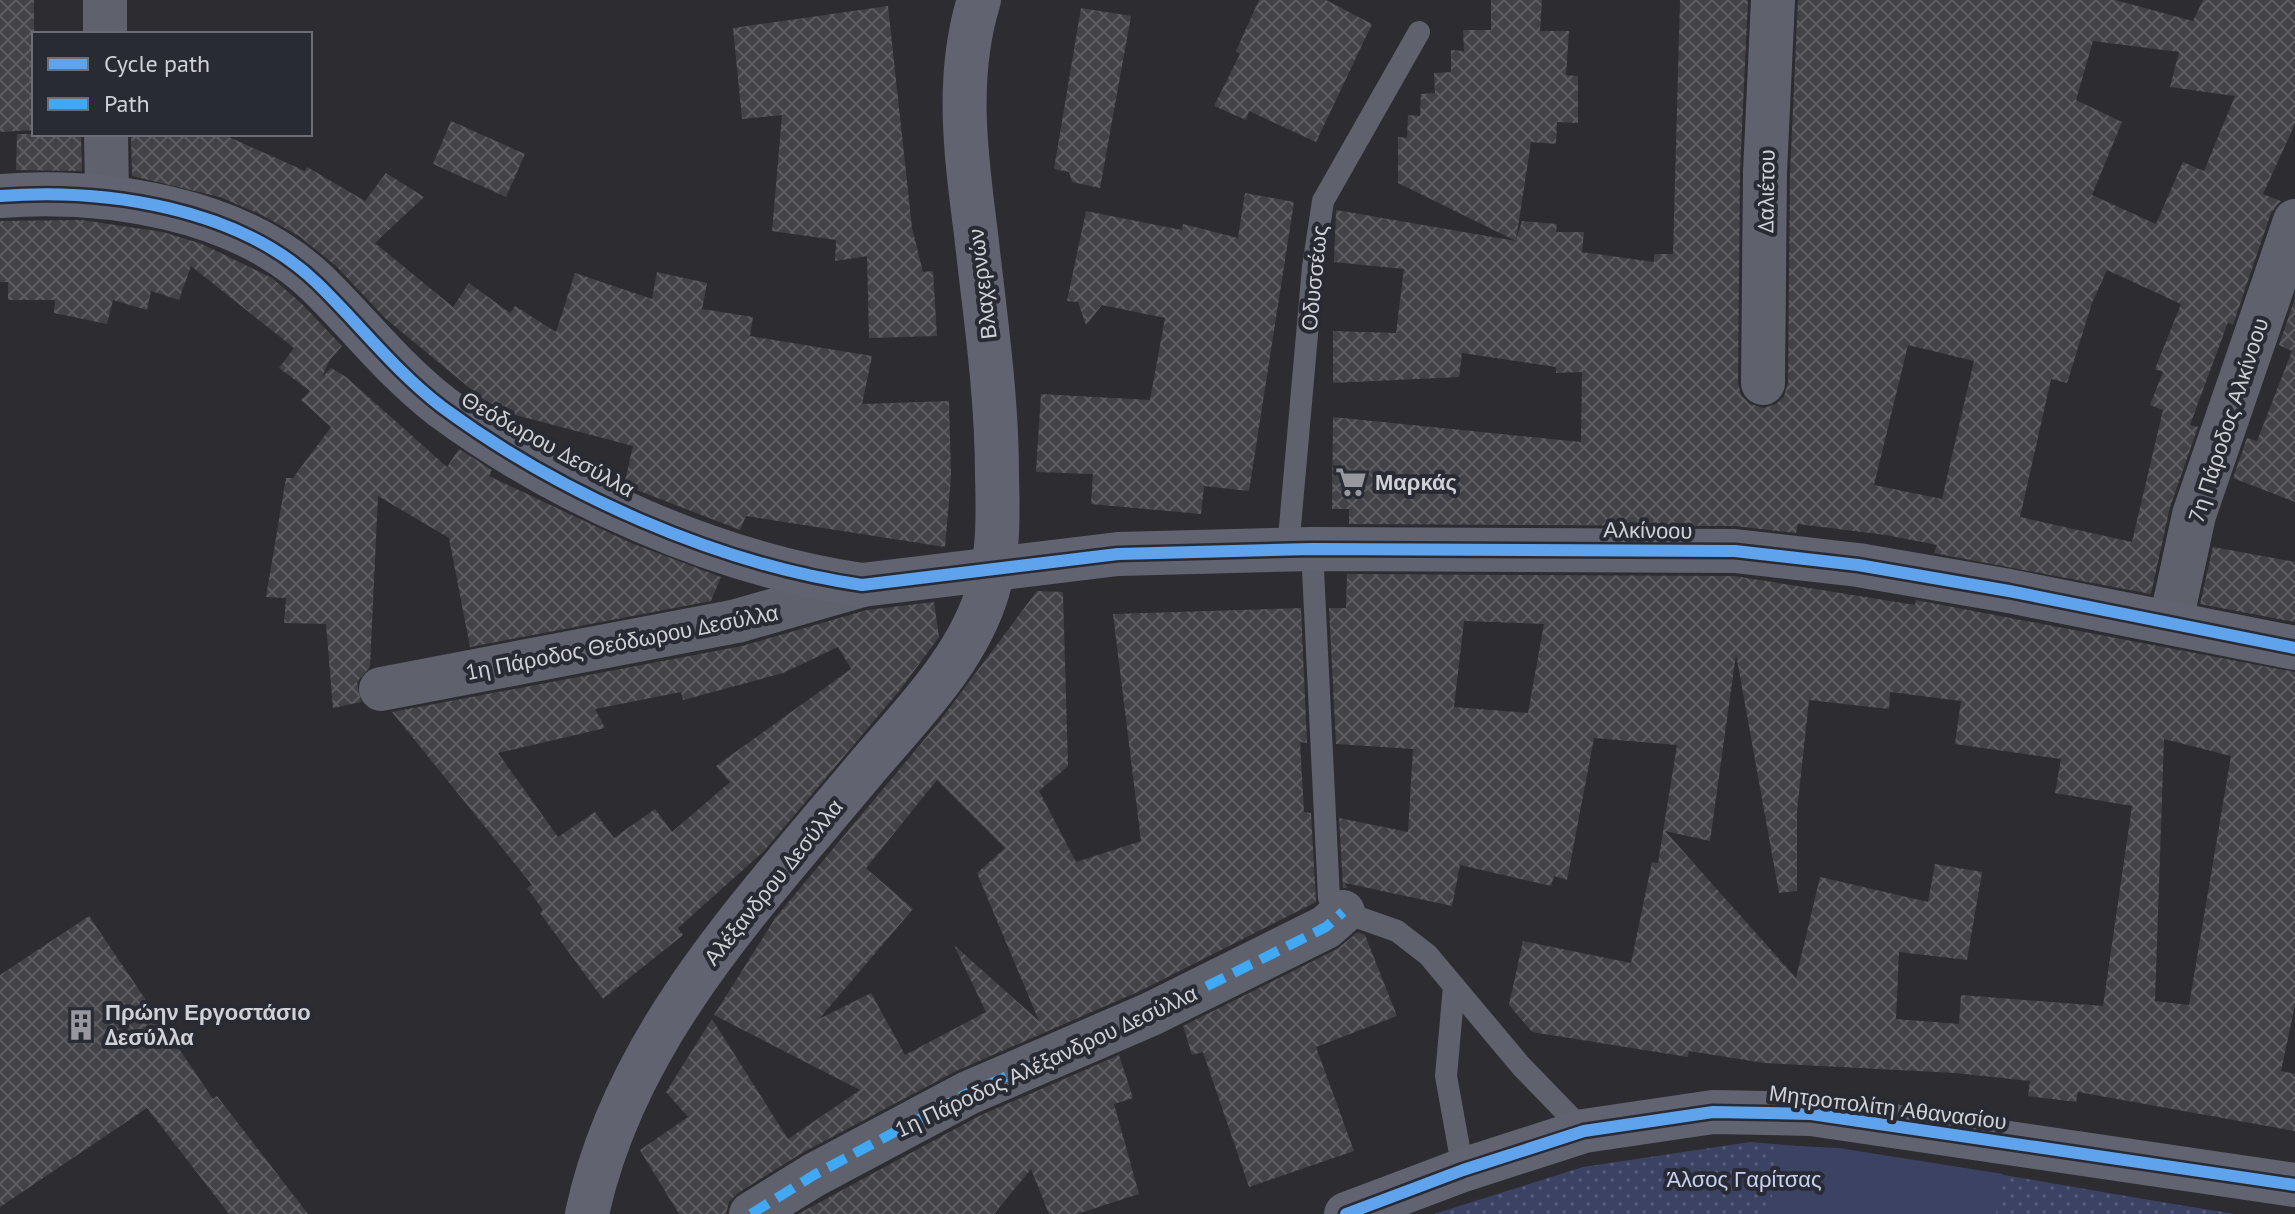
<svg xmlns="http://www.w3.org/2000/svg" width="2295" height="1214" font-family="'PT Sans',sans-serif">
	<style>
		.park { fill: url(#park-dots) }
		.pitch { fill: #3c4263 }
		.building { fill: url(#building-cross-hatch); fill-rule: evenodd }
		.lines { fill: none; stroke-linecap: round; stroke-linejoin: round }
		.lane { stroke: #5f626c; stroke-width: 22 }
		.street { stroke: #5f626c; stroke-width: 44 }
		.secondary { stroke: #626371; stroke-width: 44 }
		.quiet { stroke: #3fa9f5; stroke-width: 10; stroke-dasharray: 20 10; stroke-linecap: butt }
		.cycleway-casing { stroke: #292b34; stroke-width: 17 }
		.cycleway { stroke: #60a3ed; stroke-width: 12 }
		.labels { text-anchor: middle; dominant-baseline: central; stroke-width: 8; stroke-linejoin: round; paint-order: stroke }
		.street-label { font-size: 22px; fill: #d0d1d7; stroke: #292b34 }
		.poi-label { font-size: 22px; font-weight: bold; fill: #d0d1d7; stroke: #292b34; text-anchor: start }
		.park-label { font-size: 22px; fill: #c8d0f3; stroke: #292b34 }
	</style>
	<defs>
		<pattern id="park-dots" width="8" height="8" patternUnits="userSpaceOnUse" patternTransform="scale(2)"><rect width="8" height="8" fill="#3c4263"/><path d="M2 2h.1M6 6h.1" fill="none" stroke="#575c79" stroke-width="1.8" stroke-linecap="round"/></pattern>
		<pattern id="building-cross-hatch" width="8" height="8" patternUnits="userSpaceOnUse" patternTransform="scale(2)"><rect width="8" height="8" fill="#424247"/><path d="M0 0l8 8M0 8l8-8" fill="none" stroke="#5c5c61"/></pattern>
	</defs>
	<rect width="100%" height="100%" fill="#2c2c31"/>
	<path class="park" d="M1750 1142C1913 1154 2073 1189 2235 1214H1434L1583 1167Z"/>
	<polygon class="pitch" points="1778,1145 1839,1148 2003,1174 1996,1214 1770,1214"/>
	<g class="building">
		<polygon points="0,0 34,0 34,130 0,132"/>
		<polygon points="1259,0 1326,0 1372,24 1316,142 1249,111 1246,120 1214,106 1240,54 1236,51"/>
		<path d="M1491 0H1542L1540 31H1569L1566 75 1578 76V123L1557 122 1556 144 1531 142 1516 240 1522 221 1557 224 1556 232H1584L1582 252 1654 262V254H1673L1680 0H1748L1740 171 1738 383 1741 395 1750 404 1764 408 1776 404 1784 396 1788 383 1790 173 1798 0H2115L2193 21 2203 0H2295V124L2263 194 2281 201 2271 213 2233 325 2228 322 2190 425 2198 427 2170 507 2151 594 1934 553 1937 545 1886 535 1798 524 1796 533 1735 526 1349 524V509H1332L1333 417 1581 442 1582 372 1556 373V367L1462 353 1459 377 1333 383V331L1396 333 1404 269 1334 262 1336 210 1516 241 1398 183V137L1407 138 1408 115 1420 116 1421 94 1435 93 1434 73 1451 72V50L1464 51 1463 30H1491ZM2093 41 2179 52 2170 87 2235 96 2204 171 2183 162 2156 224 2092 195 2122 122 2076 100ZM2107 270 2181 304 2155 369 2163 372 2150 405 2163 410 2132 542 2020 517 2051 379 2067 383 2092 303ZM1908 345 1974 361 1942 499 1874 485Z"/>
		<polygon points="888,6 912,228 923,272 933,271 937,336 869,338 867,256 835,261 836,240 772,231 782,115 742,119 733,28"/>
		<polygon points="1081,8 1131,16 1100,188 1072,182 1069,172 1054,169"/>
		<polygon points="451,121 525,154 506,197 433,164"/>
		<polygon points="17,134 81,134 82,171 16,170"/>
		<polygon points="131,134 222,134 305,171 307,167 365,201 386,173 424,197 375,243 453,307 469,283 510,313 515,306 556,332 575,273 652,299 657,272 707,283 702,309 753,317 750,336 872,356 862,404 949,401 951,477 945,547 746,516 740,530 624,485 633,446 508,413 483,399 386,319 336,266 299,236 262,215 220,197 132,176"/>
		<polygon points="1245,193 1294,202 1249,491 1204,486 1201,514 1091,504 1093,474 1036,472 1041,394 1150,400 1165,318 1102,305 1086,325 1078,302 1067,301 1086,211 1182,230 1183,224 1238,238"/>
		<polygon points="81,220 163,232 202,244 272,278 301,303 342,346 329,361 322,377 331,368 346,377 447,467 459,449 492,470 489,476 631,543 721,577 711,601 470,647 449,538 378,496 370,667 357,682 361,702 333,708 326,624 284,623 286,598 266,597 286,478 293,478 331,427 301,400 310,391 279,368 294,348 191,266 179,300 151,291 147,310 113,300 107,324 54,313 55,300 8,300 8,282 0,282 0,221"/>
		<polygon points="2295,298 2295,502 2233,478 2247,438 2257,441 2292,351 2279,345"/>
		<polygon points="2213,547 2295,562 2295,622 2200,604"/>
		<path d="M1347 574 1734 576 1915 605 1916 600 2295 672V1005L2281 1071 2295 1074V1131L2078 1092 2076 1102 2028 1096 2030 1081 1955 1073 1764 1063 1689 1051 1688 1057 1532 1032 1509 1005 1523 941 1631 963 1652 862 1658 863 1677 745 1594 738 1567 880 1554 876 1551 886 1460 865 1452 906 1345 883 1347 888H1343L1339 818 1408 832 1413 749 1336 744 1329 608H1346ZM1464 621 1544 624 1528 713 1454 707ZM1736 654 1779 893 1797 891V811L1809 700 1889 709 1890 692 1961 701 1955 744 2061 759 2055 793 2132 806 2103 1006 1961 995 1959 1024 1896 1019 1899 952 1967 960 1982 872 1935 864 1928 902 1820 877 1796 978 1665 831 1710 841ZM2164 739 2231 756 2189 1005 2155 1001Z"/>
		<path d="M1037 591 1063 592 1068 766 1039 791 1076 862 1141 841 1113 614 1301 608 1307 743 1300 742 1304 812 1311 813 1316 902 1140 991 956 1071 802 1153 738 1193 729 1202 726 1214H679L640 1150 688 1117 666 1092 712 1019 788 1139 860 1090 714 1015 776 917 939 722ZM937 780 1005 848 977 873 1039 1021 954 945 986 1012 905 1055 871 993 819 1019 913 909 866 868Z"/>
		<path d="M934 602 939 637 900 690 764 851 678 928 683 935 603 999 540 913 543 910 527 888 532 885 392 712 742 646 867 610ZM838 647 851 669 716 766 730 782 672 832 655 809 614 838 595 812 558 837 498 753 605 728 595 709 681 692 683 700 783 673Z"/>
		<polygon points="89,916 213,1099 217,1096 308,1214 229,1214 147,1108 0,1207 0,975"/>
		<polygon points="1358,932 1365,935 1397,1016 1316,1047 1354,1151 1249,1187 1203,1052 1192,1055 1183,1026 1337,949"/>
		<polygon points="1119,1055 1133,1098 1114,1104 1139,1194 1077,1214 1049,1214 1031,1169 994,1214 798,1214 979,1116"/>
	</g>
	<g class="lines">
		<g class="lane">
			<polyline points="1288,549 1313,267 1323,201 1419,32"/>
			<polyline points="1312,549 1329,898 1343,912 1397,931 1428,955 1521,1066 1584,1131"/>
			<polyline points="1454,986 1446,1076 1463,1170"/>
		</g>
		<g class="street">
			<polyline points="105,0 105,34"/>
			<polyline points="106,134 107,195"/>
			<polyline points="1763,383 1765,172 1773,0"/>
			<polyline points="2171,621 2194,515 2295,221"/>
			<polyline points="381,689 737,621 862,585"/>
			<polyline points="751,1214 814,1175 968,1093 1151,1014 1326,927 1343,912"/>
		</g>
		<g class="secondary">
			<path d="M0 196C104 188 239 207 318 284 360 325 395 371 442 407 560 494 717 564 862 585L1118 554 1312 549 1735 551 1858 565 2009 591 2295 648"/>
			<path d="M587 1214C625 1036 754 903 867 767 912 714 968 659 988 590 999 553 998 514 997 476 997 395 985 315 976 234 966 156 955 77 979 0"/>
			<polyline points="1346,1214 1463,1170 1584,1131 1713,1112 1811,1114 2295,1185"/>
		</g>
		<polyline class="quiet" points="751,1214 814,1175 968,1093 1151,1014 1326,927 1343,912"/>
		<defs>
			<g id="cycleway">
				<path d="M0 196C104 188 239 207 318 284 360 325 395 371 442 407 560 494 717 564 862 585L1118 554 1312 549 1735 551 1858 565 2009 591 2295 648"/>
				<polyline points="1346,1214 1463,1170 1584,1131 1713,1112 1811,1114 2295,1185"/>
			</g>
		</defs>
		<use href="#cycleway" class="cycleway-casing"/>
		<use href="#cycleway" class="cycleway"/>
	</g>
	<defs>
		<symbol id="supermarket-bare" viewBox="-9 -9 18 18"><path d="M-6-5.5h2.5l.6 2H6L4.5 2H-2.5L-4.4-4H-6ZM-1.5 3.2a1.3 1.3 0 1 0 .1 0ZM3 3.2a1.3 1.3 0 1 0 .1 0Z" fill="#97979d" stroke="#292b34" stroke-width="2.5" paint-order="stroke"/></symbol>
		<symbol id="building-bare" viewBox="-9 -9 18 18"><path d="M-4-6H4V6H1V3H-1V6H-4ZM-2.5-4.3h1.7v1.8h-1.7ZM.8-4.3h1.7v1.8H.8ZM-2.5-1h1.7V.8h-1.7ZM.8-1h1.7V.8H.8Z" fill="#97979d" stroke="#292b34" stroke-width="2.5" paint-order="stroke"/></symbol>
	</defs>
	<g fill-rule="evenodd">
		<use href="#supermarket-bare" x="1329" y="460" width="44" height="44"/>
		<use href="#building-bare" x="59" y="1003" width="44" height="44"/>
	</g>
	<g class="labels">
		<g class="street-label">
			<text transform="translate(1766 191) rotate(-89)">Δαλιέτου</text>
			<text transform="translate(1314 278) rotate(-84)">Οδυσσέως</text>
			<text transform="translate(982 284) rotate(-97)">Βλαχερνών</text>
			<text transform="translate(2228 420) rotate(-72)">7η Πάροδος Αλκίνοου</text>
			<text transform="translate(548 444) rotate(29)">Θεόδωρου Δεσύλλα</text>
			<text transform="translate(1648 530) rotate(1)">Αλκίνοου</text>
			<text transform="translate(622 642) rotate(-11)">1η Πάροδος Θεόδωρου Δεσύλλα</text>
			<text transform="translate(773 882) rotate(-51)">Αλέξανδρου Δεσύλλα</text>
			<text transform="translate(1046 1061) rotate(-25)">1η Πάροδος Αλέξανδρου Δεσύλλα</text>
			<text transform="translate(1888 1107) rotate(7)">Μητροπολίτη Αθανασίου</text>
		</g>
		<g class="poi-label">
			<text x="1375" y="482">Μαρκάς</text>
			<text x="105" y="1012">Πρώην Εργοστάσιο<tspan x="105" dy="25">Δεσύλλα</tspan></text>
		</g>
		<g class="park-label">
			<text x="1744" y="1179">Άλσος Γαρίτσας</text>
		</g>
	</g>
	<rect x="32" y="32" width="280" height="104" fill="#292b34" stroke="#6c6d75" stroke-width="2"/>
	<rect x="48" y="58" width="40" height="12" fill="#60a3ed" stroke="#6c6d75" stroke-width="2"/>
	<text x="104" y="72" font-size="24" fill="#d0d1d7">Cycle path</text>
	<rect x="48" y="98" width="40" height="12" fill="#3fa9f5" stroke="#6c6d75" stroke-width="2"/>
	<text x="104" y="112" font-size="24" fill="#d0d1d7">Path</text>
</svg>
